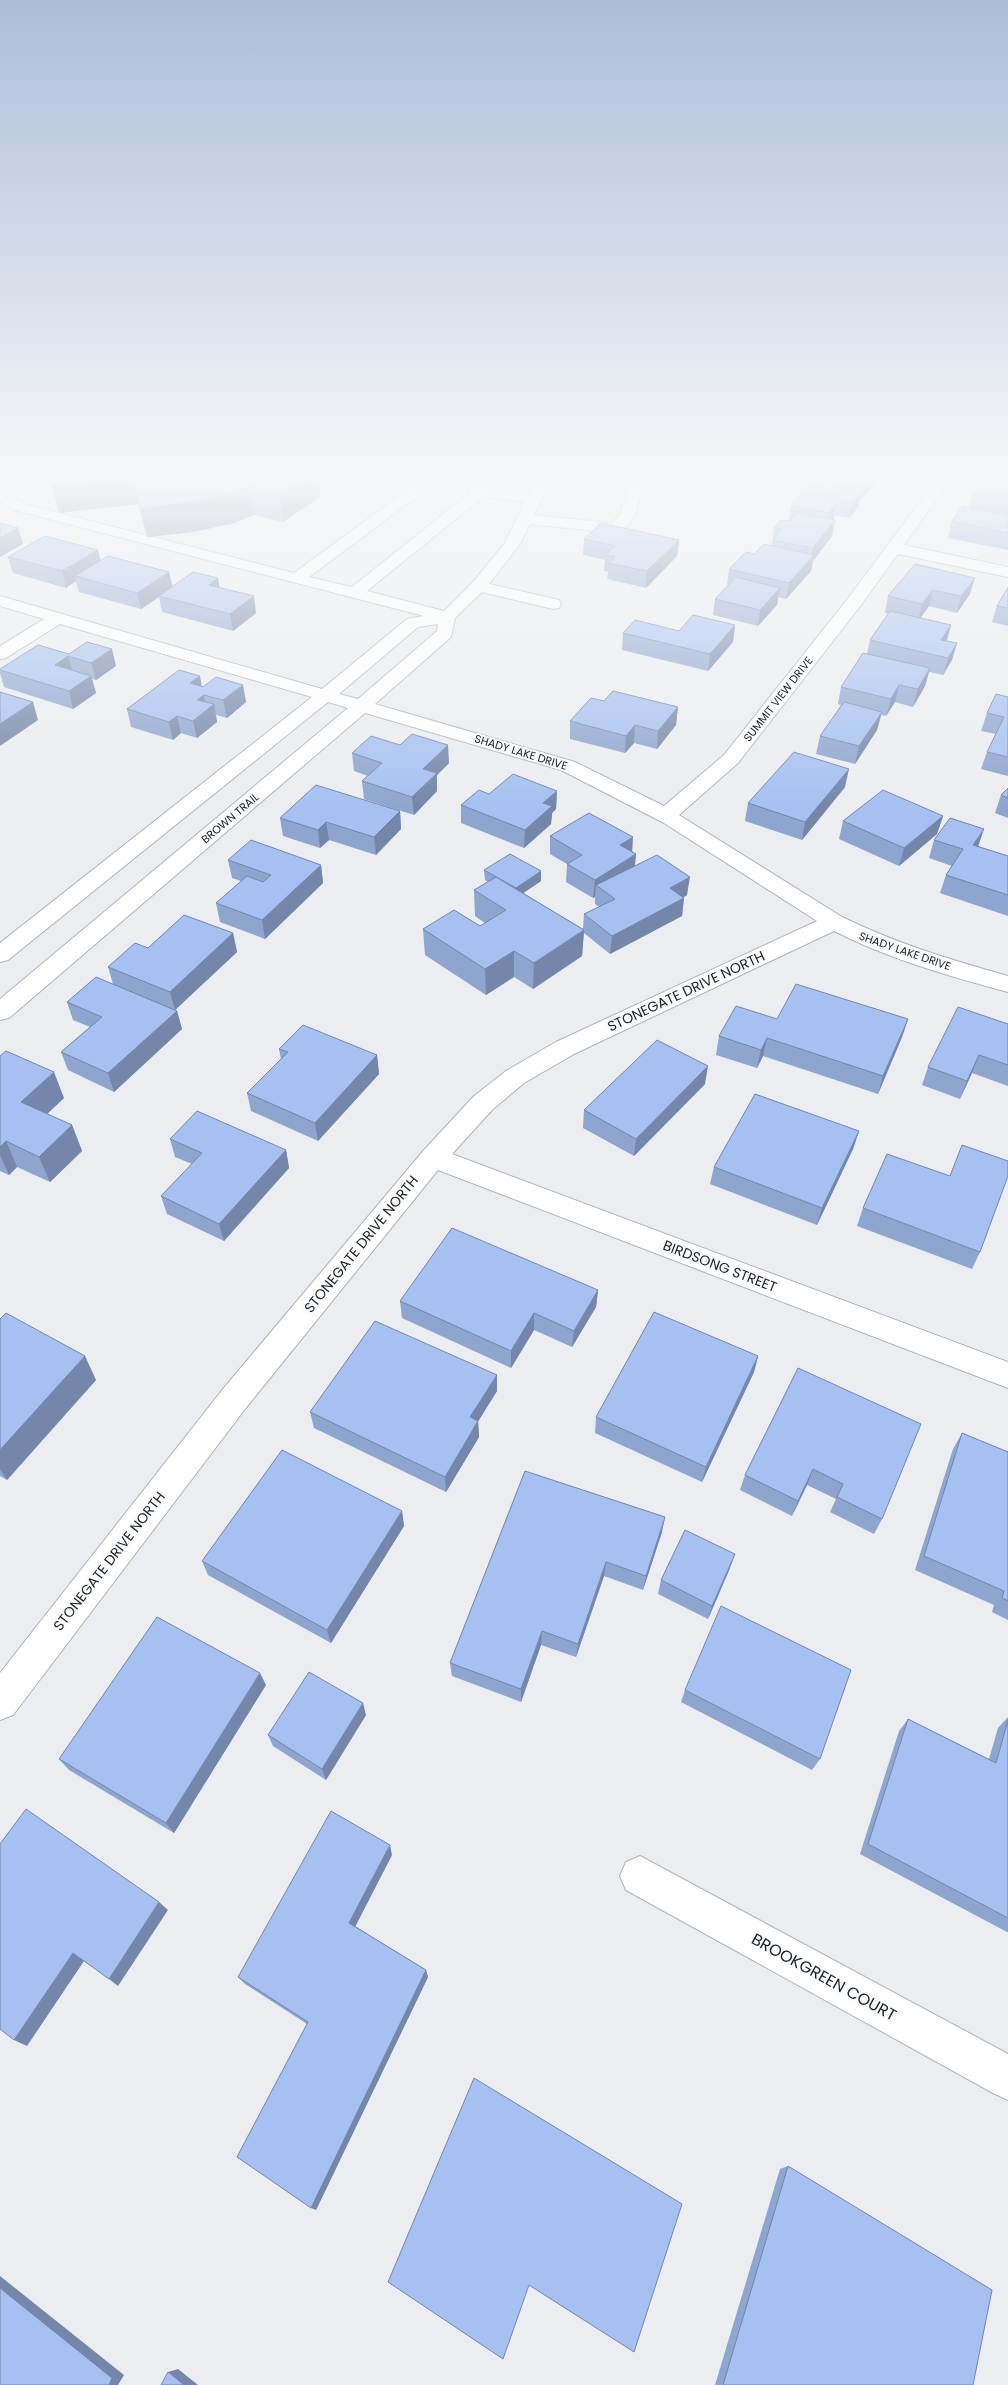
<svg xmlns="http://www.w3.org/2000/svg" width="1008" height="2385" font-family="Poppins,sans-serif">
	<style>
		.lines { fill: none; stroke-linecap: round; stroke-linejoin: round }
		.minor-casing { stroke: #b1b2b5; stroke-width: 2 }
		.minor { fill: #fff; fill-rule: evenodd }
		.wall { fill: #8ea5cf }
		.shaded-wall { fill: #7486a9 }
		.building { fill: #a5c0f1; stroke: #7486a9 }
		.labels { text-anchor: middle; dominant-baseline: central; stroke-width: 4; stroke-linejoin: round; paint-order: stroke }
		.far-street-label { font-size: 11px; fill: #1f2021; stroke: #f9fafd }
		.street-label { font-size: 14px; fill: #1f2021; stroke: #f9fafd }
		.near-street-label { font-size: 16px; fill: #1f2021; stroke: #f9fafd }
	</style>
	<rect width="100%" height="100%" fill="#ebedf0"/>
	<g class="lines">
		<defs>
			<g id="minor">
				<path d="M428 475H452L477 481 484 488 530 493 539 475H553L534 515 612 523 619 516 630 485 635 484 642 488C638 506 635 528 615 533L530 524 520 544 489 584 559 600 561 604 559 608 553 609 482 592 455 618 451 637 375 704 575 762 664 806 724 755 849 597 940 475H954L904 545 1008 567V577L898 554 861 605 738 763 679 815 842 917C895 943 951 960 1008 976V992C949 976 889 959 834 931L574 1054 524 1083 492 1110 452 1154 1008 1362V1388L438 1170 245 1409 13 1715 0 1720V1673L223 1389 424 1150 474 1096 506 1071 556 1042 817 921 664 823 561 770 365 713 9 1018 0 1020V999L348 708 328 702 8 960 0 962V943L312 697 60 624 6 658 0 659V646L44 619 0 606V596L322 689 407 619 424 616 18 511 0 502V492L28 505 294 573ZM439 480 467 487 471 492 352 587 309 577ZM483 497 525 501 505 543 473 582 444 611 367 591ZM438 624 437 631 358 699 339 694 418 627Z"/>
				<polygon points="640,1856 1008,2054 1008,2100 993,2093 626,1890 620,1876 626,1862"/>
			</g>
		</defs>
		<use href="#minor" class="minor-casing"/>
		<use href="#minor" class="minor"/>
	</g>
	<g class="wall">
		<polygon points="318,475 320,497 283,522 254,515 234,523 193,532 147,537 138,504 59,513 52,485"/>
		<polygon points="826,475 878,475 877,482 860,501 858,507 850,518 834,515 833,520 835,520 832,536 813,561 811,571 786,599 778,597 777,605 758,626 713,615 715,599 728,586 727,585 729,569 754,554 772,546 774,528 788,521 791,506 822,484 823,477"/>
		<polygon points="987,475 1008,475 1008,550 948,538 952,521 969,507 972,495"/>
		<polygon points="584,539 679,540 677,556 646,588 607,579 608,572 604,571 605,560 583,555"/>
		<polygon points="8,557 100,560 169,572 172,586 220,588 256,613 233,631 162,612 159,597 141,609 79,592 76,581 66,588 13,573"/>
		<polygon points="915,564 970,594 957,613 929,606 920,618 951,625 947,641 957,643 952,660 943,675 929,672 925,686 913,707 895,702 886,716 881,715 877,730 855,764 816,754 820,736 841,705 838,704 841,687 867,654 870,640 889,614 885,613 888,596"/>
		<polygon points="1008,587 1008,626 992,622 997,606"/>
		<polygon points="735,625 733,642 708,671 622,650 623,633 679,631"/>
		<polygon points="69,654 116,666 96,680 92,679 96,693 73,709 4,687 0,673 0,669"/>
		<polygon points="202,686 246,702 227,718 216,715 217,722 197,738 181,733 173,740 131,727 127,709"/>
		<polygon points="1008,697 1008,776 981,769 987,752 996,734 981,731 987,713"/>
		<polygon points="604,701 678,707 676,725 657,749 634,743 625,753 570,739 570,721"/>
		<polygon points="400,745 449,763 437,775 437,791 414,815 364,799 362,781 368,776 354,771 352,753"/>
		<polygon points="845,787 802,840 745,821 748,803"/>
		<polygon points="1008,788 1008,818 995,813 1001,795"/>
		<polygon points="557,791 556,809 552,813 551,824 524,848 461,823 461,805"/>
		<polygon points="400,811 401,829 376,855 329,840 320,848 283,836 280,818"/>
		<polygon points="943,816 937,834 899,866 839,839 843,821"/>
		<polygon points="550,836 632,852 636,854 635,866 687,895 684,897 682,916 610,954 584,933 582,956 533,989 514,977 486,995 425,955 423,929 480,926 485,923 475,916 474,890 488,882 485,880 484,870 541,881 523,893 583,929 584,914 599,907 595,904 595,897 593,898 566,882 567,864 550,854"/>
		<polygon points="934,840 978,846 1008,856 1008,916 940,893 946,875 952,866 929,858"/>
		<polygon points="228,860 321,865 323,883 265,939 220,922 216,903 241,881 232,878"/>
		<polygon points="233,933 237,952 175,1010 177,1011 182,1029 114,1092 68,1070 61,1052 90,1027 73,1020 67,1002 113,984 108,967 148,948"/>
		<polygon points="777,1019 908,1019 902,1037 878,1094 763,1056 757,1068 716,1055 719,1036"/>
		<polygon points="1008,1024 1008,1086 972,1073 960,1099 922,1085 928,1067"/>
		<polygon points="279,1049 377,1055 379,1074 318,1141 251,1111 247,1093 281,1059"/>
		<polygon points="0,1056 64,1098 47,1114 72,1125 82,1151 50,1182 17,1167 9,1175 0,1171"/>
		<polygon points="705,1084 634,1156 583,1128 584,1110"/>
		<polygon points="859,1131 853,1149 817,1225 710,1184 714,1167"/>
		<polygon points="170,1139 286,1150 289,1168 224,1241 167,1214 161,1196 192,1164 175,1157"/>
		<polygon points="863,1208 980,1252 972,1269 857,1226"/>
		<polygon points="598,1290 596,1307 572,1347 534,1330 511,1368 402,1318 400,1301"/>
		<polygon points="0,1319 96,1380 7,1480 0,1476"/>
		<polygon points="758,1356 754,1372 702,1482 595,1433 596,1417"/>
		<polygon points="798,1368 882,1519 874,1534 830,1512 836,1499 807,1485 792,1516 740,1490 745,1475"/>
		<polygon points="497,1375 497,1391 478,1421 479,1437 446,1492 314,1428 310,1412"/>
		<polygon points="962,1433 1008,1452 1008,1620 992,1612 994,1605 915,1570 953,1449"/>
		<polygon points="525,1471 662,1532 643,1590 604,1576 576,1657 541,1645 521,1702 452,1676 450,1663"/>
		<polygon points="402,1511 404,1526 331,1643 208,1575 202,1561"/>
		<polygon points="730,1568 708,1619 658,1594 661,1580"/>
		<polygon points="266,1685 174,1833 69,1770 59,1759"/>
		<polygon points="685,1690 820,1759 812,1770 681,1702"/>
		<polygon points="366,1715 326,1780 273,1746 268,1735"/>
		<polygon points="1008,1717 1008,1932 1007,1932 860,1854 899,1731 908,1719 989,1759 998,1728"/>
		<polygon points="392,1855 355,1926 426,1970 428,1977 316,2210 307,2024 245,1984 238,1977"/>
		<polygon points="788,2166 973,2385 715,2385 780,2169"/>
	</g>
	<g class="shaded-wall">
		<polygon points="309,475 318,475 320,497 283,522 279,494"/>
		<polygon points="873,475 878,475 877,482 860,501 863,485"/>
		<polygon points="132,476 138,504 59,513 52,485"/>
		<polygon points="249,487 254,515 234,523 193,532 147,537 141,509"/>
		<polygon points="861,492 858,507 850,518 853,502"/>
		<polygon points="836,504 833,520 826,529 829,513"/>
		<polygon points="835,520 832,536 813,561 811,571 786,599 789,583 811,558 813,548"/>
		<polygon points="18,528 23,544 0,557 0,538"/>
		<polygon points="679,540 677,556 646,588 647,571"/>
		<polygon points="98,550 102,566 75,576 76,581 66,588 62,571"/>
		<polygon points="169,572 173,588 159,596 159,597 141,609 137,593"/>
		<polygon points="218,578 221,595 209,585"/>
		<polygon points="975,578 970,594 957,613 961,596"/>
		<polygon points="780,588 777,605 758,626 760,610"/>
		<polygon points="933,590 929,606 918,621 922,604"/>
		<polygon points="254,596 256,613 233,631 230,614"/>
		<polygon points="735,625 733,642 708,671 710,654"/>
		<polygon points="951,625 946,642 937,657 941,640"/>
		<polygon points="957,643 952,660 943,675 948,658"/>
		<polygon points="112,649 116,666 96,680 91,663"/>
		<polygon points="68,656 73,673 55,665"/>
		<polygon points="930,668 925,686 913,707 918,689"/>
		<polygon points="91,676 96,693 73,709 69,691"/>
		<polygon points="200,676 203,693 190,683"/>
		<polygon points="243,685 246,702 227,718 223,700"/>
		<polygon points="899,685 895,702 886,716 891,699"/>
		<polygon points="204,695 207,710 214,704 217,722 197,738 193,721 197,700"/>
		<polygon points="33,702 38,720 0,746 0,724"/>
		<polygon points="678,707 676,725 657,749 658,731"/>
		<polygon points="882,712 877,730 855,764 859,746"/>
		<polygon points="177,716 181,733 173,740 169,722"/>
		<polygon points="635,725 634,743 625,753 626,736"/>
		<polygon points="448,745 449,763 437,775 437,791 414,815 412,797 423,769"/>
		<polygon points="849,769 845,787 802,840 805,822"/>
		<polygon points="557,791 556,809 552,813 551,824 524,848 525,830 543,803"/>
		<polygon points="400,811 401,829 376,855 374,837"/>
		<polygon points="943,816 937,834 899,866 904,848"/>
		<polygon points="326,822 329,840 320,848 318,830"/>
		<polygon points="984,829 978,847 973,845"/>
		<polygon points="633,837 632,855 620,845"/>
		<polygon points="636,854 634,872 596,885 595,897 593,898 595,880"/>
		<polygon points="321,865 323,883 265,939 262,920"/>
		<polygon points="541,871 541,881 516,898 516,888"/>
		<polygon points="690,877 687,895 667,906 670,888"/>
		<polygon points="684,898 682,916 610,954 612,936"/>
		<polygon points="584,930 582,956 533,989 534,963"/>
		<polygon points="233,933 237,952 175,1010 170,992"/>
		<polygon points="514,951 514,977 486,995 485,969"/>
		<polygon points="177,1011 182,1029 114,1092 108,1073"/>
		<polygon points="908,1019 902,1037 878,1094 883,1076"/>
		<polygon points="767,1038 763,1056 757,1068 761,1050"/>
		<polygon points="377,1055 379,1074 318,1141 315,1123"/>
		<polygon points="979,1055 972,1073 960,1099 967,1081"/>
		<polygon points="708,1066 705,1084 634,1156 636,1139"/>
		<polygon points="54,1072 64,1098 32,1128 21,1102"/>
		<polygon points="72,1125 82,1151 50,1182 39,1157"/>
		<polygon points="859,1131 853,1149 817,1225 822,1208"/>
		<polygon points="6,1141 17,1167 9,1175 0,1155 0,1147"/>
		<polygon points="286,1150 289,1168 224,1241 219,1224"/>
		<polygon points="598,1290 596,1307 572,1347 574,1331"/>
		<polygon points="534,1313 534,1330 511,1368 511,1351"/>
		<polygon points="85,1356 96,1380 7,1480 0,1469 0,1450"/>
		<polygon points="758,1356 754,1372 702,1482 706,1467"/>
		<polygon points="497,1375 497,1391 471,1433 470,1417"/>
		<polygon points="478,1421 479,1437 446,1492 445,1477"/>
		<polygon points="813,1469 807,1485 792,1516 798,1501"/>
		<polygon points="402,1511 404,1526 331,1643 327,1630"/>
		<polygon points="665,1517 662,1532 643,1590 646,1576"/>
		<polygon points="735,1554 730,1568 708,1619 712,1606"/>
		<polygon points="606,1562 604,1576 576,1657 578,1644"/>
		<polygon points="542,1631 541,1645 521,1702 521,1689"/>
		<polygon points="260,1673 266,1685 174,1833 166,1823"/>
		<polygon points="363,1703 366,1715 326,1780 322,1769"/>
		<polygon points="390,1845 392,1855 353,1931 349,1923"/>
		<polygon points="159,1902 168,1910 118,1986 109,1979"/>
		<polygon points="73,1953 84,1961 27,2046 14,2040"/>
		<polygon points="426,1970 428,1977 316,2210 311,2208"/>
		<polygon points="0,2276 124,2375 118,2385 109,2385 0,2288"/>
		<polygon points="178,2369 198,2385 184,2385 168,2372"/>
	</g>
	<g class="building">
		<polygon points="50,475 309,475 279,494 249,487 229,494 187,503 141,509 132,476 52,485"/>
		<polygon points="826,475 873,475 863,485 823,477"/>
		<polygon points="987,475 1001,475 1008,476 1008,503 972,495"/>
		<polygon points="811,482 861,492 853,502 828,498 824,502 836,504 829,513 791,506"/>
		<polygon points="963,506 1008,515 1008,533 952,521"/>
		<polygon points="797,513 835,520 813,548 773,540 782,529 774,528 781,520 789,521"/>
		<polygon points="0,523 18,528 0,538"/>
		<polygon points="601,523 679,540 647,571 608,563 615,557 605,555 615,546 584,539"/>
		<polygon points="45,536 98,550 62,571 8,557"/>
		<polygon points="764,544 814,555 789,583 729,569 746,552 754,554"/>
		<polygon points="108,556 169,572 137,593 75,576"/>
		<polygon points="915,564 975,578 961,596 933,590 922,604 888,596"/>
		<polygon points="193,572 218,578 209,585 254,596 230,614 159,596"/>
		<polygon points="736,577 780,588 760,610 715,599"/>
		<polygon points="1008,587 1008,608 997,606"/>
		<polygon points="890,611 951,625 941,640 957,643 948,658 870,640"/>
		<polygon points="693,615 735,625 710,654 623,633 635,620 679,631"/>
		<polygon points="87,642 112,649 91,663 68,656 55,665 91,676 69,691 0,670 0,669 38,645 69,654"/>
		<polygon points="863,653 930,668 918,689 899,685 891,699 841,687"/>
		<polygon points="179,670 200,676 190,683 203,687 216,677 243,685 223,700 204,695 197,700 214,704 193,721 177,716 169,722 127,709"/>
		<polygon points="613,691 678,707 658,731 635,725 626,736 570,721 591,698 604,701"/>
		<polygon points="0,692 33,702 0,724"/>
		<polygon points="996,694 1008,697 1008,757 987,752 1004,717 987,713"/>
		<polygon points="844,702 882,712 859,746 820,736"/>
		<polygon points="412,734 448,745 423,769 437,773 412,797 362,781 382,763 352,753 371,736 400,745"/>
		<polygon points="794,752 849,769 805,822 748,803"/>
		<polygon points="513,774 557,791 543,803 552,806 525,830 461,805 479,790 489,794"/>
		<polygon points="316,785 400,811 374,837 326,822 318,830 280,818"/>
		<polygon points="1008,788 1008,798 1001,795"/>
		<polygon points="883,790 943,816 904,848 843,821"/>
		<polygon points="589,813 633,837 620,845 636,854 595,880 567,864 582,855 550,836"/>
		<polygon points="950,818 984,829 973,845 1008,856 1008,895 946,875 963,849 934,840"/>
		<polygon points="251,840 321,865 262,920 216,903 247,876 263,882 271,875 228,860"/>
		<polygon points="510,854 541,871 516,888 484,870"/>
		<polygon points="657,855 690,877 670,888 684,898 612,936 584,914 615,899 596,885"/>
		<polygon points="496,877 584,930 534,963 514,951 485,969 423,929 454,910 480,926 506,910 474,890"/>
		<polygon points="184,915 233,933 170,992 108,967 135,943 148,948"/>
		<polygon points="96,977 177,1011 108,1073 61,1052 102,1017 67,1002"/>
		<polygon points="796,984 908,1019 883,1076 767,1038 761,1050 719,1036 736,1006 777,1019"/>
		<polygon points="958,1007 1008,1024 1008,1065 979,1055 967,1081 928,1067"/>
		<polygon points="303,1025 377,1055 315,1123 247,1093 288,1052 279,1049"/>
		<polygon points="657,1040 708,1066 636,1139 584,1110"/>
		<polygon points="6,1051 54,1072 21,1102 72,1125 39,1157 6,1141 0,1147 0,1056"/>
		<polygon points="755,1094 859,1131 822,1208 714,1167"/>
		<polygon points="197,1111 286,1150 219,1224 161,1196 202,1153 170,1139"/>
		<polygon points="962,1145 1008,1161 1008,1176 980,1252 863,1208 887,1154 950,1176"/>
		<polygon points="452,1228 598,1290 574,1331 534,1313 511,1351 400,1301"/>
		<polygon points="654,1312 758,1356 706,1467 596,1417"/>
		<polygon points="6,1313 85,1356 0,1450 0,1319"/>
		<polygon points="375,1321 497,1375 470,1417 478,1421 445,1477 310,1412"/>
		<polygon points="798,1368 921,1424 882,1519 837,1497 843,1484 813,1469 798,1501 745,1475"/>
		<polygon points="962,1433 1008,1452 1008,1601 1002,1598 1004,1591 924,1556"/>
		<polygon points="282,1450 402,1511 327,1630 202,1561"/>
		<polygon points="525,1471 665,1517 646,1576 606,1562 578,1644 542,1631 521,1689 450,1663"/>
		<polygon points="685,1530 735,1554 712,1606 661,1580"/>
		<polygon points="721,1606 851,1670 820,1759 685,1690"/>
		<polygon points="157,1617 260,1673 166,1823 59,1759"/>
		<polygon points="309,1672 363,1703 322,1769 268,1735"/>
		<polygon points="908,1719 996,1763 1008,1720 1008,1918 868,1844"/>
		<polygon points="26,1809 159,1902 109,1979 73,1953 14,2040 0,2029 0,1844"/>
		<polygon points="331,1811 390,1845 349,1923 426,1970 311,2208 237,2157 308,2022 238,1977"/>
		<polygon points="474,2078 682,2204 634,2352 529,2285 503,2359 388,2282"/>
		<polygon points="788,2166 992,2290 973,2385 723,2385"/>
		<polygon points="0,2288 112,2378 109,2385 0,2385"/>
		<polygon points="168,2372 184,2385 161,2385"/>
	</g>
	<linearGradient id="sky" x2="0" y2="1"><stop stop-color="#acbcd9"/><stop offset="0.59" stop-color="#f6f7f8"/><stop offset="1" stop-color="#f6f7f8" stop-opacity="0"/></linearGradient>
	<rect width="1008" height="809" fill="url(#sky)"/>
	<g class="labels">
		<g class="far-street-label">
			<text transform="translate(778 699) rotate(-52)">SUMMIT VIEW DRIVE</text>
			<text transform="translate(521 752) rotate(17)">SHADY LAKE DRIVE</text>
			<text transform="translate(230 818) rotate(-40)">BROWN TRAIL</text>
			<text transform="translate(905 951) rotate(19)">SHADY LAKE DRIVE</text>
		</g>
		<g class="street-label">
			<text transform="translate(686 991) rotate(-25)">STONEGATE DRIVE NORTH</text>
			<text transform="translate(361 1244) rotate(-51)">STONEGATE DRIVE NORTH</text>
			<text transform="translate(720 1266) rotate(21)">BIRDSONG STREET</text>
			<text transform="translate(109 1561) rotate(-52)">STONEGATE DRIVE NORTH</text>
		</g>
		<g class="near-street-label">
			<text transform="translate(824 1977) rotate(29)">BROOKGREEN COURT</text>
		</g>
	</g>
</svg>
